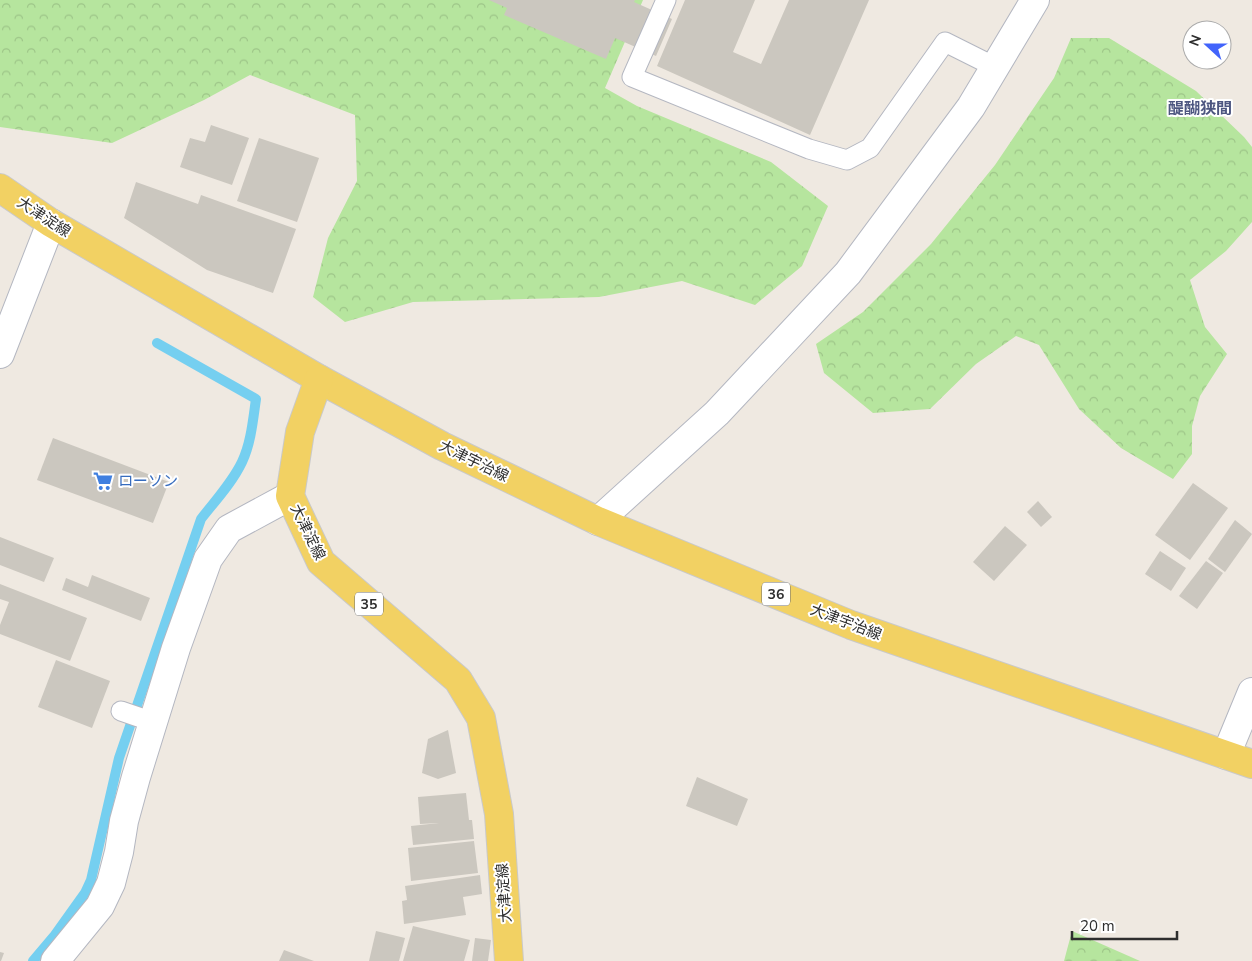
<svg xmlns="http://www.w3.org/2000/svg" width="1252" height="961" font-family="'Nunito Sans','Noto Sans JP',sans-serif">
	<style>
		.forest { fill: url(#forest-crowns) }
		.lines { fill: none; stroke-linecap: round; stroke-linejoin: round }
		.stream { stroke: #75cff0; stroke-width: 10 }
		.building { fill: #cbc7bf }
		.service-casing { stroke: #b4b7c1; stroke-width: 21 }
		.minor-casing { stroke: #b4b7c1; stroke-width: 30 }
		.tertiary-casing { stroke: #b4b7c1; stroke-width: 30 }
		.primary-casing { stroke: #c9c9c9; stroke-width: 30 }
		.service { stroke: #fff; stroke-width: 19 }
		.minor { stroke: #fff; stroke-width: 28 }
		.tertiary { stroke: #fff; stroke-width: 28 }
		.primary { stroke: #f2d163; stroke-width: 28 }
		.labels { text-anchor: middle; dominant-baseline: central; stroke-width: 4; stroke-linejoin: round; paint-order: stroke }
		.shield { fill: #fff; stroke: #6d6d6d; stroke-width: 1 }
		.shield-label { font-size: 14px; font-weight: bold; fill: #2e2e2e }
		.street-label { font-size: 15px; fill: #2e2e2e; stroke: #fff }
		.shop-label { font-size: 15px; fill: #366cbe; stroke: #fff; text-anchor: start }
		.neighbourhood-label { font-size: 16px; font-weight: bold; fill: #4d5680; stroke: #fff }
	</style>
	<defs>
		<pattern id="forest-crowns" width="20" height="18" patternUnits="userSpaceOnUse" patternTransform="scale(1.25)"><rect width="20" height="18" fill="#b6e59e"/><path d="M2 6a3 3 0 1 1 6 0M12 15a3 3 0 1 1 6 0" fill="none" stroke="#9dc588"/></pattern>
	</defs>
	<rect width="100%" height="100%" fill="#efe9e1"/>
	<g class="forest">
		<polygon points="0,0 643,0 605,88 637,106 771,162 828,206 802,266 755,305 682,281 599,297 413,302 345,322 313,297 328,238 357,181 355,115 250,75 204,100 112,143 0,127"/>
		<polygon points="1071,38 1109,38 1196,91 1244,137 1252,147 1252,222 1226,251 1190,280 1205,327 1227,354 1200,396 1192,426 1192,454 1173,479 1121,448 1079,409 1039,345 1016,336 976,364 930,409 873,413 824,373 816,344 863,312 931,244 995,165 1054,78"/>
		<polygon points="1072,931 1140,961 1064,961"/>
	</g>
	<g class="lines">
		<path class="stream" d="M33 961 55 935 85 893 91 880 119 758 201 519C215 501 232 483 242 462 251 443 253 420 256 399L157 343"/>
	</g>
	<g class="building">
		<polygon points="489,0 635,0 634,2 672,19 656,56 615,38 606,59 504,15 507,8"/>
		<polygon points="685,0 755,0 733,52 761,64 789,0 869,0 810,135 657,66"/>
		<polygon points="211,125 249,138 232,185 180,167 190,138 205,142"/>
		<polygon points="259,138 319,158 297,222 237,201"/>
		<polygon points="136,182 198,204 201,195 296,229 273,293 207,270 124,218"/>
		<polygon points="53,438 169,482 153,523 37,480"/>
		<polygon points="1193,483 1228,508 1190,560 1155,535"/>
		<polygon points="1038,501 1052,517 1041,527 1027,512"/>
		<polygon points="1235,520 1252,534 1225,572 1208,559"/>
		<polygon points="1005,526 1027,545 994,581 973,562"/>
		<polygon points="0,537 54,558 44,582 0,565"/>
		<polygon points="1160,551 1186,568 1171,591 1145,574"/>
		<polygon points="1206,561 1223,573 1197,609 1179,596"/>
		<polygon points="92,575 150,598 141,621 62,590 66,578 88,587"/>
		<polygon points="0,584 87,618 70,661 0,634 0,625 9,602 0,599"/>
		<polygon points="56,660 110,681 92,728 38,707"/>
		<polygon points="448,730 456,773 438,779 422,773 428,739"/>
		<polygon points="697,777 748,799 737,826 686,806"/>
		<polygon points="466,793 469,820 472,820 474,839 413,845 411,826 439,823 420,824 418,797"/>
		<polygon points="474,841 478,873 411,881 408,848"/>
		<polygon points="480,875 482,894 463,897 466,915 404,924 402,901 407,900 405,886"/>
		<polygon points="413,926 470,940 464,961 403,961"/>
		<polygon points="376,931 405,938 399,961 369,961"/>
		<polygon points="475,938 491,940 488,961 472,961"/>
		<polygon points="284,950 314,961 279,961"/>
		<polygon points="0,952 4,953 1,961 0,961"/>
	</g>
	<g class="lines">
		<defs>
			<g id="service">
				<polyline points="666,0 632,77 809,149 847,160 870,148 945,42 995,67"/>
				<polyline points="121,711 153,722"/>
			</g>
			<g id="minor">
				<polyline points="598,521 717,413 848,273 971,107 1035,0"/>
				<polyline points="1226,755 1252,692"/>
				<polyline points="55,961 100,906 111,883 119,852 124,821 136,777 176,648 208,559 229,529 290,496"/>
			</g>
			<polyline id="tertiary" points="0,354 51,223"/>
			<g id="primary">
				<polyline points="0,188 51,223 319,379 442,446 598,521 851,625 1252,764"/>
				<polyline points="319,379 300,432 290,496 321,562 458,680 481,718 499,814 509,961"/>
			</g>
		</defs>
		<use href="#service" class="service-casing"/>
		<use href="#minor" class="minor-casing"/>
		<use href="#tertiary" class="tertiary-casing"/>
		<use href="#primary" class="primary-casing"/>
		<use href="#service" class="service"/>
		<use href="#minor" class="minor"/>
		<use href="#tertiary" class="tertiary"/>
		<use href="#primary" class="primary"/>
	</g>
	<defs>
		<symbol id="supermarket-bare" viewBox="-9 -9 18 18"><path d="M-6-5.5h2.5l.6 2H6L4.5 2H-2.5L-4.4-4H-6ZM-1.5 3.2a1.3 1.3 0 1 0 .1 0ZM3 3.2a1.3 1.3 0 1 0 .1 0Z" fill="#3f7fe0" stroke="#fff" stroke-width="2.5" paint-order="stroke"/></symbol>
	</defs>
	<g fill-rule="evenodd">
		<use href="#supermarket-bare" x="89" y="467" width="28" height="28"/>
	</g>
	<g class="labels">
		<g class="shield">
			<rect x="762" y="582.5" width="28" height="23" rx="4"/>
			<rect x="355" y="592.5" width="28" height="23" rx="4"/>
		</g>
		<g class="shield-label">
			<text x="776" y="594">36</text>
			<text x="369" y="604">35</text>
		</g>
		<g class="street-label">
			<text transform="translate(44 217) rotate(33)">大津淀線</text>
			<text transform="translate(474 461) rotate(26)">大津宇治線</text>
			<text transform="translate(308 532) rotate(64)">大津淀線</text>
			<text transform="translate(846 622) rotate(21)">大津宇治線</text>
			<text transform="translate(504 893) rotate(-94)">大津淀線</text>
		</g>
		<g class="shop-label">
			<text x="118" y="481">ローソン</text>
		</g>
		<g class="neighbourhood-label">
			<text x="1200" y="109">醍醐狭間</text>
		</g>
	</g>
	<g transform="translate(1207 45) rotate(291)"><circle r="24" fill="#ffffff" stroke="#ababab"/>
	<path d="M0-4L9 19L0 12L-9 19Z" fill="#4264fb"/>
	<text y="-8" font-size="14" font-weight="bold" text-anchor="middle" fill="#2e2e2e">N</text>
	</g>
	<path d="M1072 931v8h105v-8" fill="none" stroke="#2e2e2e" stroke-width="2.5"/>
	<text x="1080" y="931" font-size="15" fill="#2e2e2e" stroke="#ffffff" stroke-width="4" paint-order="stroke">20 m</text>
</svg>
